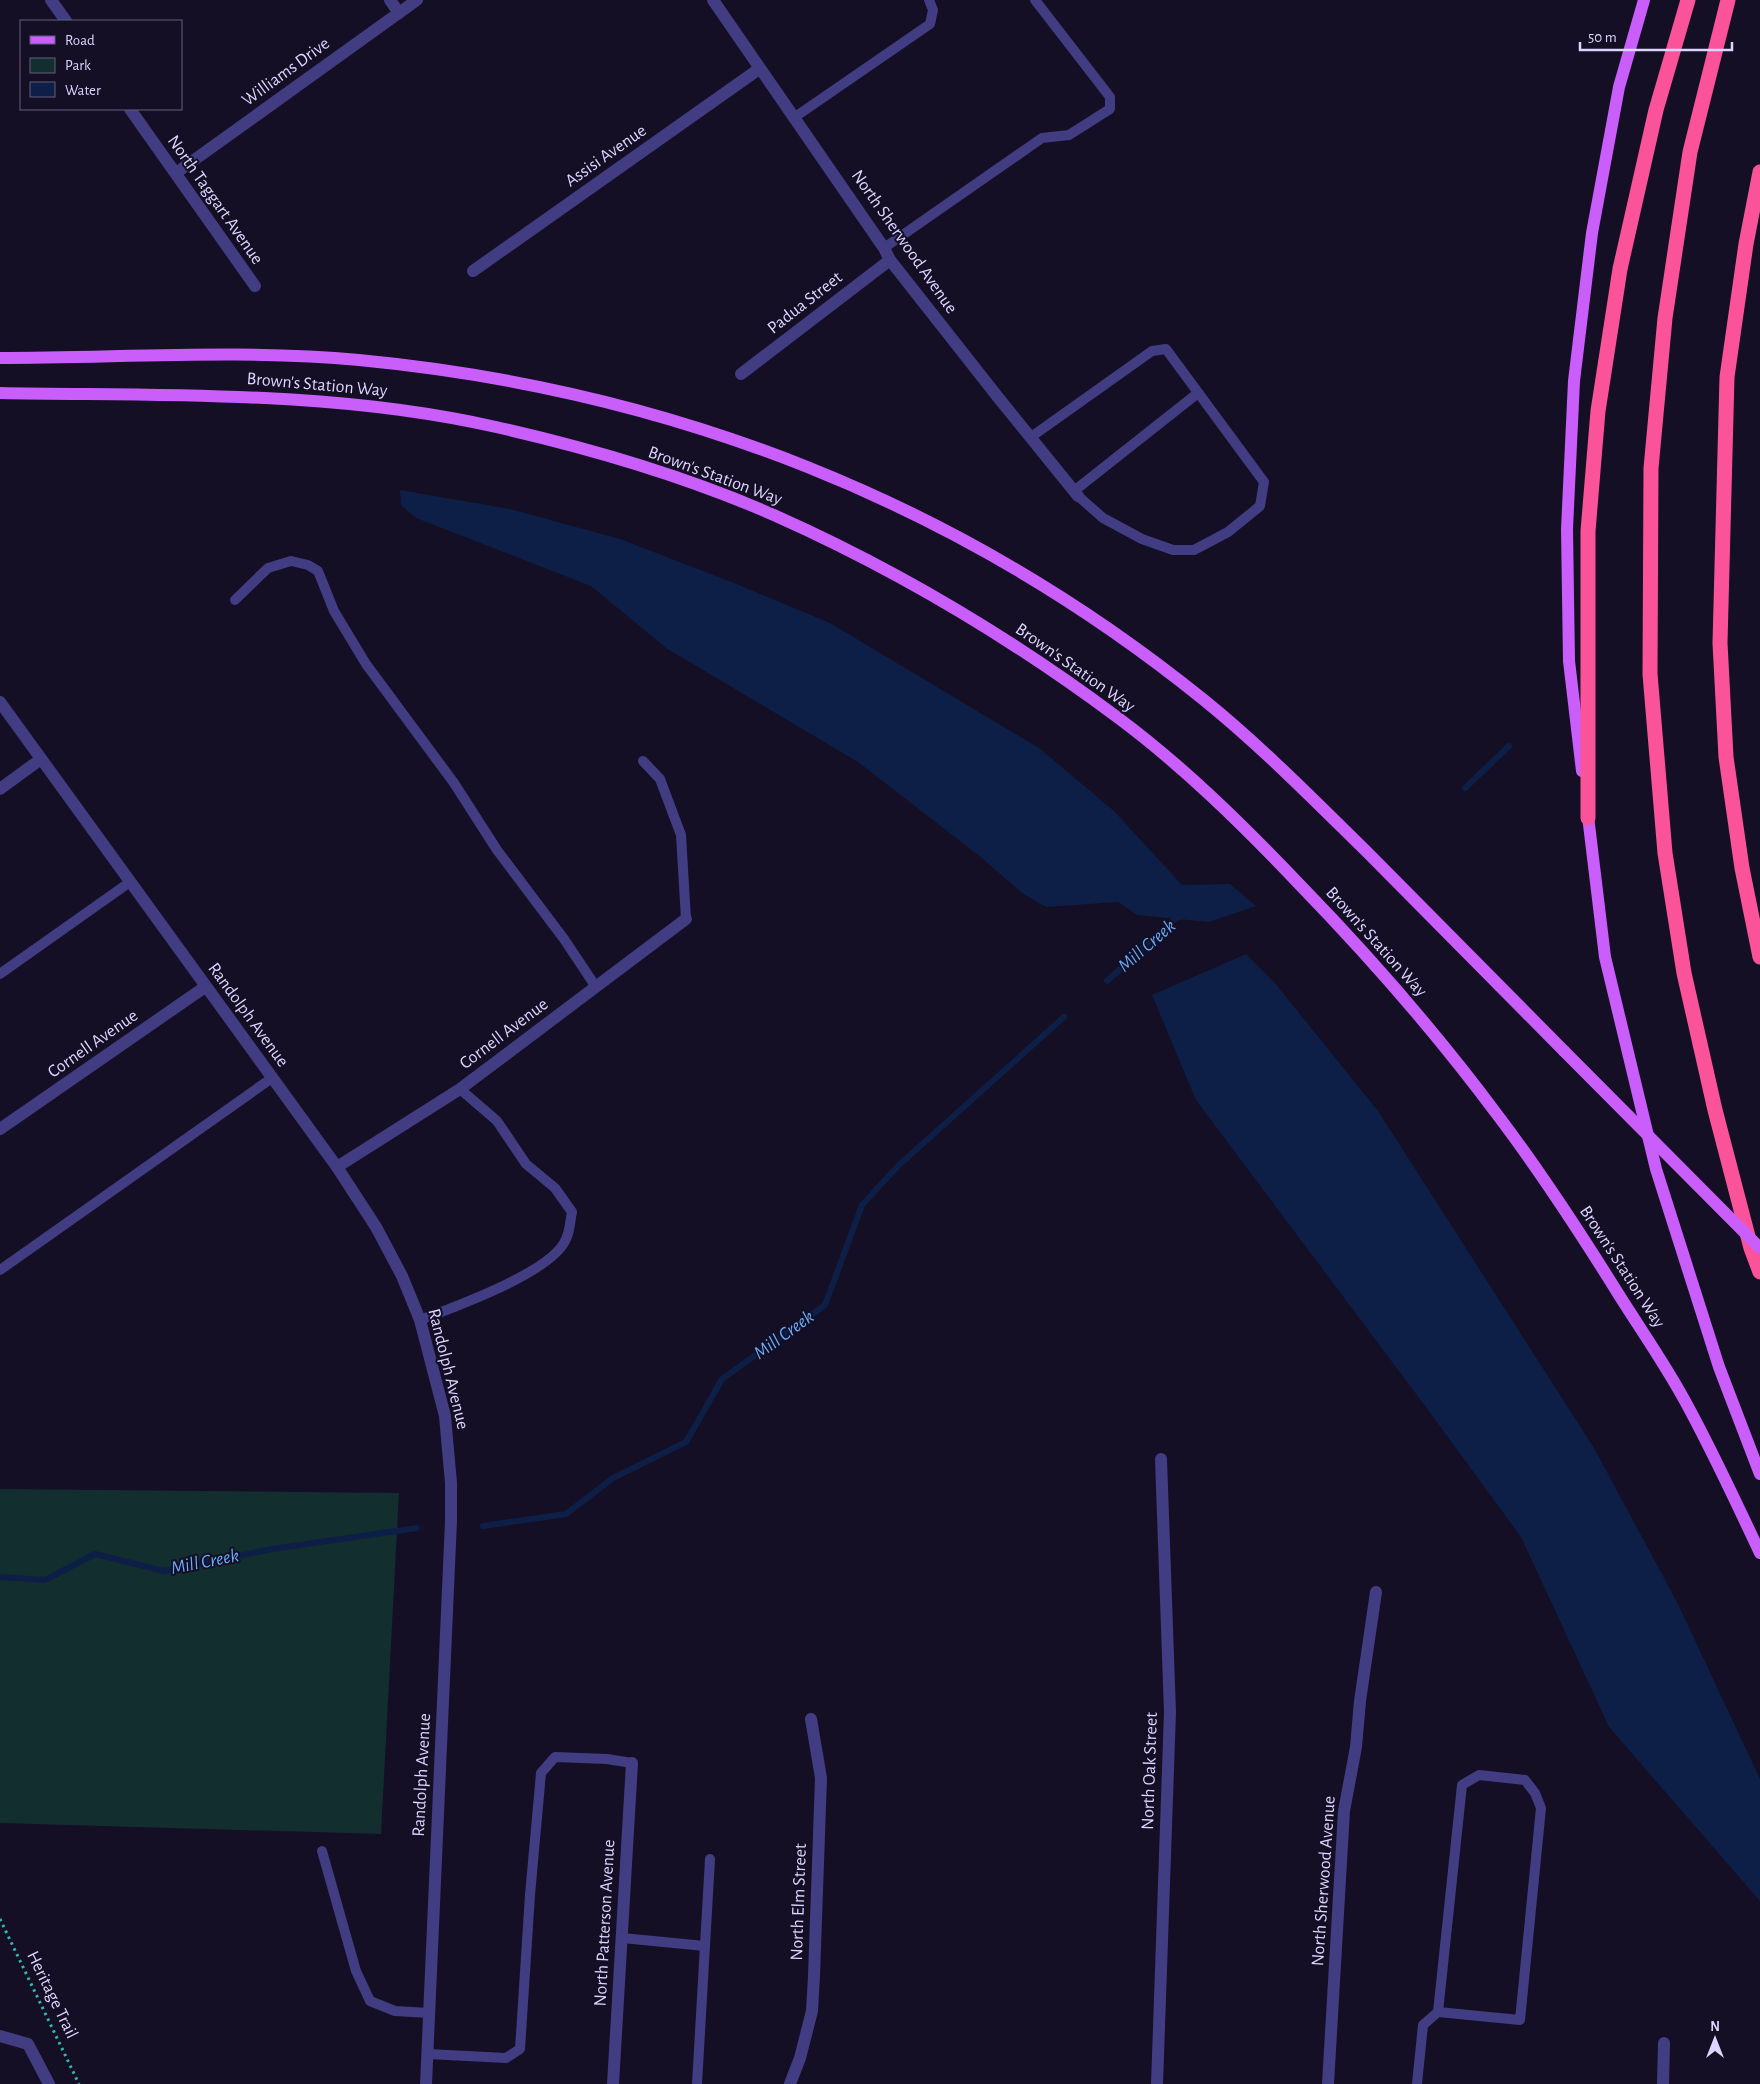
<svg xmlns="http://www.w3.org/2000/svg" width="1760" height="2084" font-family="'Alegreya Sans',sans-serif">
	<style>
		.green { fill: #132e2f }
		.water { fill: #0d1f46 }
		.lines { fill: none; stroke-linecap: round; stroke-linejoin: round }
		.stream { stroke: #0d1f46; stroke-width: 6 }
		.path { stroke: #32b5b4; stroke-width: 3; stroke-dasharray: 2.5 4; stroke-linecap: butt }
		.service { stroke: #423c83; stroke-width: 10 }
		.minor { stroke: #423c83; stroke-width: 12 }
		.primary { stroke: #c95efb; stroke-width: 12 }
		.motorway { stroke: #fb539a; stroke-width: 15 }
		.primary-bridge { stroke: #c95efb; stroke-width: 12 }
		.labels { text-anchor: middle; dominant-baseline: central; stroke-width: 4; stroke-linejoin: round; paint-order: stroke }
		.street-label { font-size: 18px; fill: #dcd5fe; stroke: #140f25 }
		.water-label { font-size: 19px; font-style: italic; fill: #65adfc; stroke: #140f25 }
	</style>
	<rect width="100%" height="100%" fill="#140f25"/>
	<polygon class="green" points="0,1489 399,1493 381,1834 0,1823"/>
	<g class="water">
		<polygon points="400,490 510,509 620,539 734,583 830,623 1039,748 1114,811 1182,885 1230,884 1256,906 1209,922 1137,915 1118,902 1046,907 1022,893 982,858 858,762 666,648 591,586 416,518 401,505"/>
		<polygon points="1246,954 1274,982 1378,1111 1594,1448 1677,1602 1760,1779 1760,1901 1609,1727 1521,1537 1431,1414 1196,1100 1152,995"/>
	</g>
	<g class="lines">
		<g class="stream">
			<polyline points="1465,788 1509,746"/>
			<polyline points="1107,981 1176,918 1183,916"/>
			<polyline points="483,1526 566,1514 613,1478 686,1442 722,1379 825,1305 862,1205 899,1165 1064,1017"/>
			<polyline points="0,1577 45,1580 95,1554 164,1571 272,1549 417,1528"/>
		</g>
		<polyline class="path" points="0,1919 79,2084"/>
		<g class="service">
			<polyline points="795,117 930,24 933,10 929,0"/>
			<polyline points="884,248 1042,138 1069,135 1110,109 1110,97 1035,0"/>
			<polyline points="1031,437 1152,351 1166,349 1264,482 1260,506 1228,532 1194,550 1173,550 1142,539 1103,518 1078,496"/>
			<polyline points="1074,491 1198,393"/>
			<polyline points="235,600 268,568 291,561 308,565 318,571 334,611 366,664 454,783 497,850 564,939 596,987"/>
			<polyline points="643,761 660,779 681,835 686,919"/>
			<polyline points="0,974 130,882"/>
			<polyline points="0,1270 272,1078"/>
			<path d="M420 1320C454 1307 553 1272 566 1239 570 1231 570 1221 572 1212L555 1188 526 1164 497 1121 460 1089"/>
			<polyline points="322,1851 356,1971 370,2001 395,2011 429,2013"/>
			<polyline points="622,1938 705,1946"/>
			<polyline points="428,2054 506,2058 520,2049 530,1895 541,1773 555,1757 607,1759 632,1763"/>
			<polyline points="697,2084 710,1859"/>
			<polyline points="1417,2084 1423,2025 1438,2012 1462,1785 1479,1775 1525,1780 1535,1793 1541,1808 1520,2020 1438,2012"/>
		</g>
		<g class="minor">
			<polyline points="51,0 66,21"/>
			<polyline points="390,0 399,13"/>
			<polyline points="713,0 884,248 890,260 997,396 1078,496"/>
			<polyline points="130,109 255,286"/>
			<polyline points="176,173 417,0"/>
			<polyline points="473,271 759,69"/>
			<polyline points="741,374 890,260"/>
			<polyline points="0,702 337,1167 376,1227 402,1276 420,1320 445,1416 451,1483 451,1521 426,2084"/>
			<polyline points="0,789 41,759"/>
			<polyline points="0,1129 205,987"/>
			<polyline points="337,1167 460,1089 686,919"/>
			<polyline points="0,2036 28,2044 49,2084"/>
			<polyline points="613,2084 632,1763"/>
			<polyline points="790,2084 800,2058 812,2011 814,1976 821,1778 811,1719"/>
			<polyline points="1157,2084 1170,1712 1161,1459"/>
			<polyline points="1328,2084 1344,1811 1356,1747 1360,1701 1376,1592"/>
			<polyline points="1663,2084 1664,2043"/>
		</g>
		<g class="primary">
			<path d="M0 358C119 358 241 349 359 360 673 390 959 502 1204 700 1262 747 1315 801 1368 853 1434 919 1499 985 1564 1051"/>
			<path d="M0 393C166 396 333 390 496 427 589 448 688 477 776 516 897 570 1011 638 1117 717 1183 766 1243 825 1300 885 1371 958 1438 1035 1499 1117 1542 1174 1581 1234 1619 1295 1641 1330 1665 1364 1685 1401 1712 1450 1736 1502 1760 1553"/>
			<polyline points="1582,771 1569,661 1567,529 1574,381 1592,233 1619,87 1644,0"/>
			<polyline points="1587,808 1605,957 1656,1169 1719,1367 1760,1474"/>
		</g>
		<g class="motorway">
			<polyline points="1728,0 1690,152 1665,318 1651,468 1650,674 1665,853 1684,973 1715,1110 1751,1248 1760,1272"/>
			<polyline points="1760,172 1746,244 1727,377 1720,643 1726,757 1742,868 1760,957"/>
			<polyline points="1588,818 1588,531 1598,411 1620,269 1656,110 1688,0"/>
		</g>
		<polyline class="primary-bridge" points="1564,1051 1760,1248"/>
	</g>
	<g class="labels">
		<g class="street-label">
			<text transform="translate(286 72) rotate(-36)">Williams Drive</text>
			<text transform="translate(606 156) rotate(-35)">Assisi Avenue</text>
			<text transform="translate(215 200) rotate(55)">North Taggart Avenue</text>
			<text transform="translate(904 242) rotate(55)">North Sherwood Avenue</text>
			<text transform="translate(805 303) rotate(-38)">Padua Street</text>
			<text transform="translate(317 385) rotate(5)">Brown's Station Way</text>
			<text transform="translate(715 476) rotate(20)">Brown's Station Way</text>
			<text transform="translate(1075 668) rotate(35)">Brown's Station Way</text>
			<text transform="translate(1376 942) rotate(48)">Brown's Station Way</text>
			<text transform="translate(248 1015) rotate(54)">Randolph Avenue</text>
			<text transform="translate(504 1034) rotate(-37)">Cornell Avenue</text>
			<text transform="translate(93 1044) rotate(-35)">Cornell Avenue</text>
			<text transform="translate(1622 1267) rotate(57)">Brown's Station Way</text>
			<text transform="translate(448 1369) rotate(76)">Randolph Avenue</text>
			<text transform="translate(1150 1771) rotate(-88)">North Oak Street</text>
			<text transform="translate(422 1775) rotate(-87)">Randolph Avenue</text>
			<text transform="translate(1324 1881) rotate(-86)">North Sherwood Avenue</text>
			<text transform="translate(799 1902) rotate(-88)">North Elm Street</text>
			<text transform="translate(605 1923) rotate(-87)">North Patterson Avenue</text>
			<text transform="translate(52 1995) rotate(64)">Heritage Trail</text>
		</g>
		<g class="water-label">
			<text transform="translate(1147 946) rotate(-41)">Mill Creek</text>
			<text transform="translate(784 1335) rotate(-36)">Mill Creek</text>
			<text transform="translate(205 1562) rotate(-11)">Mill Creek</text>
		</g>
	</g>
	<rect x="20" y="20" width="162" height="90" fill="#140f25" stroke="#645e7c"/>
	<rect x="30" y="36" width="25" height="8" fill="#c95efb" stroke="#645e7c"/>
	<text x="65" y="45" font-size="15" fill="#dcd5fe">Road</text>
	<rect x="30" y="58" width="25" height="15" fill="#132e2f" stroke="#645e7c"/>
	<text x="65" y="70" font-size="15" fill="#dcd5fe">Park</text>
	<rect x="30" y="82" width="25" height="15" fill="#0d1f46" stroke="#645e7c"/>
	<text x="65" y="95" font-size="15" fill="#dcd5fe">Water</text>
	<g transform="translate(1715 2039)" stroke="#140f25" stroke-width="4" paint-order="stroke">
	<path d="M0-4L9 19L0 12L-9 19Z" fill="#dcd5fe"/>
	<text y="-8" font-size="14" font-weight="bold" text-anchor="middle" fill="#dcd5fe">N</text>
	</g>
	<path d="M1580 42v8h152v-8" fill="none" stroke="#dcd5fe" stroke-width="2.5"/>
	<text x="1588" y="42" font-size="15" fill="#dcd5fe" stroke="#140f25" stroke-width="4" paint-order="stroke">50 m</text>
</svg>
